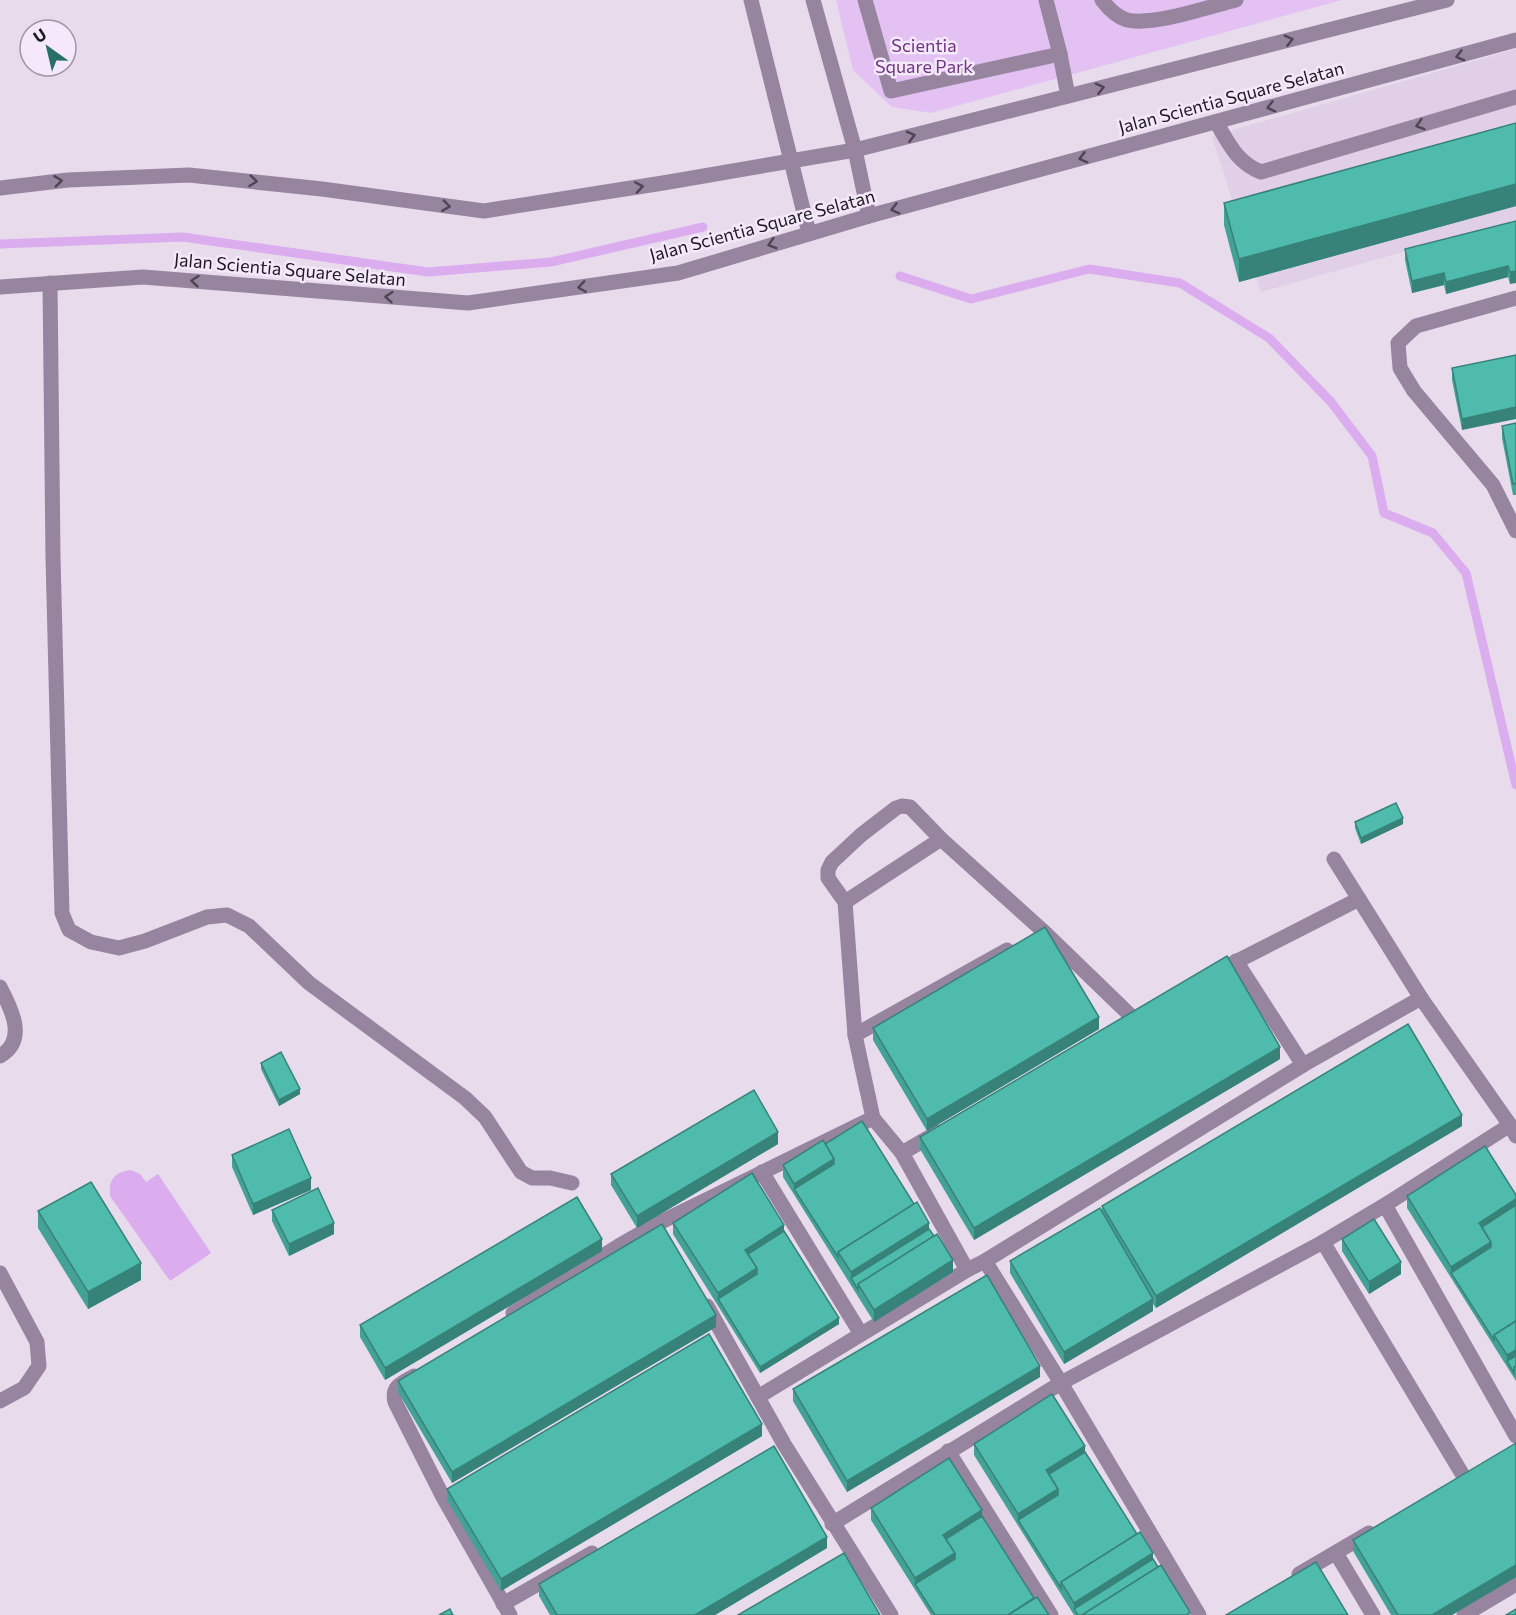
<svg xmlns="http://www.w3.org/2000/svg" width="1516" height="1615" font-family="Commissioner,sans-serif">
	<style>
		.built { fill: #e0cfe7 }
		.green { fill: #e3c1f2 }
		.water { fill: #dbadee }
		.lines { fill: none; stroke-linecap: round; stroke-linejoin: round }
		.stream { stroke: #dbadee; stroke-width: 9 }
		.minor { stroke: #97849f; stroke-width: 15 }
		.wall { fill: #44a195 }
		.shaded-wall { fill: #378379 }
		.building { fill: #4fbbad; stroke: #378379; stroke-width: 1.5 }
		.oneway { stroke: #4e4453 }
		.labels { text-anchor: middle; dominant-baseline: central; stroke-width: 5; stroke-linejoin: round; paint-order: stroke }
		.park-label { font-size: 18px; fill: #6e3783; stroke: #f4e8fa }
		.street-label { font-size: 18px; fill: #1e1a20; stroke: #f4e8fa }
	</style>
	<rect width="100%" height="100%" fill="#e7dbec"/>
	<polygon class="built" points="1516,49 1516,220 1261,292 1212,136"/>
	<polygon class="green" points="836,0 1342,0 931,113 892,107 853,70"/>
	<path class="water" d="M131 1170 140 1174 146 1182 158 1174 211 1253 170 1281 110 1196C108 1179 115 1172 131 1170Z"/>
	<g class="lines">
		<g class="stream">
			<polyline points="0,244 183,237 428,272 551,262 703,227"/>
			<polyline points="900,276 971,299 1089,269 1180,283 1269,338 1331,402 1372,456 1384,513 1433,533 1466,573 1516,785"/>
		</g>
		<g class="minor">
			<polyline points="751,0 809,233"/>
			<polyline points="813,0 855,150 869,216"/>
			<polyline points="865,0 891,91 1060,54 1046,0"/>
			<path d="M1102 0C1108 8 1117 17 1127 20 1154 26 1208 7 1236 0"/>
			<polyline points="1060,54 1068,96"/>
			<path d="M1216 122C1229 143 1236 162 1261 172L1516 97"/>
			<polyline points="0,188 68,180 189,175 322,189 484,211 663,183 855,150 1447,0"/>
			<polyline points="50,283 53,557 62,913 69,930 91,942 119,948 145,941 207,917 227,915 249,926 309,983 465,1098 485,1117 521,1172 532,1178 550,1178 572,1183"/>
			<polyline points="0,287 143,277 468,303 678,273 869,216 1516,40"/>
			<polyline points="1516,298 1416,326 1398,343 1400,368 1414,391 1493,485 1516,531"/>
			<polyline points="1334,859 1421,998 1510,1125 1516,1136"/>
			<polyline points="845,902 941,839"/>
			<polyline points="1236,961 1303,1065"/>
			<polyline points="1214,973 1359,899"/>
			<path d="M0 987C11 1008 28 1040 0 1056"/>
			<polyline points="855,1035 1007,950"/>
			<polyline points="873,1118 902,1153 967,1270"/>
			<polyline points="902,1153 938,1132"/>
			<polyline points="762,1172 861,1334"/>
			<polyline points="1385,1205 1516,1436"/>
			<polyline points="1323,1242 1464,1477"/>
			<polyline points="985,1261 1061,1383 1199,1615"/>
			<polyline points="0,1273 37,1342 39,1366 24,1388 0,1401"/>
			<polyline points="707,1306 784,1444 891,1615"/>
			<polyline points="513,1313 620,1245 659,1223 873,1118 855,1035 845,902 828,878 828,870 832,862 861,835 896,808 902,806 910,807 941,839 1042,930 1134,1019"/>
			<path d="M414 1376C402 1383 391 1386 395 1402L443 1497 510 1615"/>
			<polyline points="758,1397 967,1270 985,1261 1303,1065 1421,998"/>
			<polyline points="948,1451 1051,1615"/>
			<polyline points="832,1524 1061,1383 1323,1242 1385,1205 1510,1125"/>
			<polyline points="1336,1553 1373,1615"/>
			<polyline points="1299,1574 1369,1533"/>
			<polyline points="503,1604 592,1553"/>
			<polyline points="1464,1615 1516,1584"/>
		</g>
	</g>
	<g class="wall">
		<polygon points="1516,123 1516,206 1239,282 1224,225 1224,203"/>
		<polygon points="1516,221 1510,284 1508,277 1446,294 1444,285 1412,293 1405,260 1405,249"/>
		<polygon points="1516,355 1462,430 1452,380 1452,368"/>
		<polygon points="1516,423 1516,495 1513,495 1502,438 1502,426"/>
		<polygon points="1355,822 1403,824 1361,844 1355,828"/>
		<polygon points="873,1028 1099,1029 927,1131 873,1040"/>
		<polygon points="1280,1059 974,1240 920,1149 920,1137"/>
		<polygon points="261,1063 300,1094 279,1106 261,1069"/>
		<polygon points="1462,1126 1156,1308 1153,1304 1153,1311 1064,1364 1010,1273 1010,1261 1102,1211 1102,1206"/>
		<polygon points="778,1144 637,1228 611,1185 611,1174"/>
		<polygon points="825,1144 929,1229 953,1272 874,1322 783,1177 783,1165"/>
		<polygon points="232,1155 311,1190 253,1215 232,1167"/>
		<polygon points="1516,1195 1516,1381 1407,1208 1407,1196"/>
		<polygon points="272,1210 334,1234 289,1256 272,1221"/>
		<polygon points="38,1211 141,1280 88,1309 38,1228"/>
		<polygon points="673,1223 784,1231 839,1324 760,1373 673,1234"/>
		<polygon points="1342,1239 1401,1274 1369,1294 1342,1251"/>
		<polygon points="602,1251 385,1380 360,1337 360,1325"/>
		<polygon points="716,1327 452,1483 398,1392 398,1381"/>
		<polygon points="1040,1377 847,1492 793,1401 793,1389"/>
		<polygon points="762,1436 501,1591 447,1500 447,1489"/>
		<polygon points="1516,1443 1516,1577 1452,1615 1391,1615 1353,1551 1353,1540"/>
		<polygon points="974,1444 1085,1452 1153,1559 1190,1615 1074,1615 974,1455"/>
		<polygon points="871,1508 982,1516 1034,1598 1049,1615 931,1615 871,1520"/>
		<polygon points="827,1548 715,1615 550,1615 539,1596 539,1584"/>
	</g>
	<g class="shaded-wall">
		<polygon points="1516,184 1516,206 1239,282 1239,259"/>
		<polygon points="1508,266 1508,277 1446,294 1446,282"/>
		<polygon points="1516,271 1516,283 1510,284 1510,272"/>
		<polygon points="1444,273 1444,285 1412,293 1412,281"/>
		<polygon points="1516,407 1516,419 1462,430 1462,419"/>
		<polygon points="1403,818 1403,824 1361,844 1361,838"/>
		<polygon points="1099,1017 1099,1029 927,1131 927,1119"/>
		<polygon points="1280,1047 1280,1059 974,1240 974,1228"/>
		<polygon points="300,1089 300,1094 279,1106 279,1100"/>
		<polygon points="1462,1115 1462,1126 1156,1308 1156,1296"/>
		<polygon points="778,1132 778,1144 637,1228 637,1216"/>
		<polygon points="834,1159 834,1170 794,1190 794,1184"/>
		<polygon points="311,1178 311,1190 253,1215 253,1204"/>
		<polygon points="1516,1199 1516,1211 1482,1233 1479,1223"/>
		<polygon points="334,1223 334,1234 289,1256 289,1244"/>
		<polygon points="929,1223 929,1235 851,1278 851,1272"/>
		<polygon points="784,1225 784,1237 748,1260 745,1250"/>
		<polygon points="602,1239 602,1251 385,1380 385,1368"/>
		<polygon points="1491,1242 1491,1253 1451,1273 1451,1267"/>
		<polygon points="953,1260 953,1272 874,1322 874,1310"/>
		<polygon points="1401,1262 1401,1274 1369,1294 1369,1282"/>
		<polygon points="141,1263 141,1280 88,1309 88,1292"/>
		<polygon points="757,1268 757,1280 718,1299 718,1293"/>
		<polygon points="1153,1299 1153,1311 1064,1364 1064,1352"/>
		<polygon points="716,1315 716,1327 452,1483 452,1472"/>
		<polygon points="839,1318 839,1324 760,1373 760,1367"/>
		<polygon points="1516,1350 1516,1361 1507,1361 1507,1355"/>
		<polygon points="1040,1366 1040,1377 847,1492 847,1481"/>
		<polygon points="762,1424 762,1436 501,1591 501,1579"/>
		<polygon points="1085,1446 1085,1457 1049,1480 1046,1470"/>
		<polygon points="1058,1489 1058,1500 1018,1520 1018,1514"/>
		<polygon points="982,1510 982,1522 946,1545 943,1535"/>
		<polygon points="827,1537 827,1548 715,1615 695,1615"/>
		<polygon points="955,1553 955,1565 915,1584 915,1590 915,1578"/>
		<polygon points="1153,1553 1153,1565 1074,1609 1074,1603"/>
		<polygon points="1516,1565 1516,1577 1452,1615 1432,1615"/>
	</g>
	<g class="building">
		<polygon points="1516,123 1516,184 1239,259 1224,203"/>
		<polygon points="1516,221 1516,271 1510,272 1508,266 1446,282 1444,273 1412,281 1405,249"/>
		<polygon points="1516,355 1516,407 1462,419 1452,368"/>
		<polygon points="1516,423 1516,483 1513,484 1502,426"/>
		<polygon points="1396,803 1403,818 1361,838 1355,822"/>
		<polygon points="1045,927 1099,1017 927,1119 873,1028"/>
		<polygon points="1227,956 1280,1047 974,1228 920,1137"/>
		<polygon points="1408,1024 1462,1115 1156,1296 1102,1206"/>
		<polygon points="281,1052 300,1089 279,1100 261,1063"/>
		<polygon points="754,1090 778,1132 637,1216 611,1174"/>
		<polygon points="862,1121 914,1204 838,1252 838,1257 794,1189 834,1164 834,1159 825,1144"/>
		<polygon points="289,1129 311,1178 253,1204 232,1155"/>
		<polygon points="823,1140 834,1159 794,1184 783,1165"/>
		<polygon points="1485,1146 1516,1195 1516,1199 1479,1223 1491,1242 1451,1267 1407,1196"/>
		<polygon points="752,1173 784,1225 745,1250 757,1268 718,1293 673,1223"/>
		<polygon points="91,1182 141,1263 88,1292 38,1211"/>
		<polygon points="318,1188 334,1223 289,1244 272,1210"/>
		<polygon points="577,1197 602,1239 385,1368 360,1325"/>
		<polygon points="917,1202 929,1223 851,1272 838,1252"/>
		<polygon points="1516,1205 1516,1321 1494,1335 1494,1340 1451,1273 1491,1247 1491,1242 1482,1227"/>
		<polygon points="1100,1208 1153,1299 1064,1352 1010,1261"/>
		<polygon points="1374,1219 1401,1262 1369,1282 1342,1239"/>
		<polygon points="662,1224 716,1315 452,1472 398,1381"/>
		<polygon points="929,1229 934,1236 858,1284 858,1290 851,1278"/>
		<polygon points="784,1231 839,1318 760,1367 718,1299 757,1274 757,1268 748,1254"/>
		<polygon points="937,1234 953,1260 874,1310 858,1284"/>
		<polygon points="987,1275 1040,1366 847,1481 793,1389"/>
		<polygon points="1516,1321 1516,1350 1507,1355 1494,1335"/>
		<polygon points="709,1334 762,1424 501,1579 447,1489"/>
		<polygon points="1516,1356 1516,1366 1514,1367 1514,1373 1507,1361"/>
		<polygon points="1052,1394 1085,1446 1046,1470 1058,1489 1018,1514 974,1444"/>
		<polygon points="1516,1443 1516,1565 1432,1615 1398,1615 1353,1540"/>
		<polygon points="774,1446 827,1537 695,1615 557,1615 539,1584"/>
		<polygon points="1085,1452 1137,1534 1061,1582 1061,1588 1018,1520 1058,1495 1058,1489 1049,1474"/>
		<polygon points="949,1458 982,1510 943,1535 955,1553 915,1578 871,1508"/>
		<polygon points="982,1516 1034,1598 1008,1615 935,1615 915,1584 955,1559 955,1553 946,1539"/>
		<polygon points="1140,1532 1153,1553 1074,1603 1061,1582"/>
		<polygon points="844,1553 880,1615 738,1615"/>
		<polygon points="1153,1559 1158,1567 1082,1615 1078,1615 1074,1609"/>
		<polygon points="1316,1562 1348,1615 1226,1615"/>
		<polygon points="1161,1565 1190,1612 1186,1615 1082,1615"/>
		<polygon points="1037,1597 1049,1615 1008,1615"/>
		<polygon points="450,1609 453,1615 439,1615"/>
		<polygon points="1516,1609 1516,1615 1506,1615"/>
	</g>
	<defs><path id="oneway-chevron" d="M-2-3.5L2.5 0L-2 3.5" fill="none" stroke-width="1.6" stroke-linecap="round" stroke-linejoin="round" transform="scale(1.5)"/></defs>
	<g class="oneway">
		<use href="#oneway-chevron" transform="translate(1289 40) rotate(-14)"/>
		<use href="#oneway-chevron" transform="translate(1460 56) rotate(165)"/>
		<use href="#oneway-chevron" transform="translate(1100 88) rotate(-14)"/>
		<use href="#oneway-chevron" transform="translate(1271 107) rotate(165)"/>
		<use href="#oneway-chevron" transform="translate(1420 125) rotate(164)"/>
		<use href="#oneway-chevron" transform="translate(911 136) rotate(-14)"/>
		<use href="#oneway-chevron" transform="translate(1083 158) rotate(165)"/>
		<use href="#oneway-chevron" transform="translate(58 181) rotate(-7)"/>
		<use href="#oneway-chevron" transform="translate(253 181) rotate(6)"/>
		<use href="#oneway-chevron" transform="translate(639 187) rotate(-9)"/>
		<use href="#oneway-chevron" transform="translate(446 206) rotate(8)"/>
		<use href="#oneway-chevron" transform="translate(895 209) rotate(165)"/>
		<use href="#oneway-chevron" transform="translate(772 244) rotate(163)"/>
		<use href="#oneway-chevron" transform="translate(195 281) rotate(-175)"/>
		<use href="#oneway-chevron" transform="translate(582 287) rotate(172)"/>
		<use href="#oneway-chevron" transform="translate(389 297) rotate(-175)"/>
	</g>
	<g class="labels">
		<g class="park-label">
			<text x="924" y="45">Scientia<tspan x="924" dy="21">Square Park</tspan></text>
		</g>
		<g class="street-label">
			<text transform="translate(1231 97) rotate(-15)">Jalan Scientia Square Selatan</text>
			<text transform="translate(762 225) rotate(-15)">Jalan Scientia Square Selatan</text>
			<text transform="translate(290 269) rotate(5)">Jalan Scientia Square Selatan</text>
		</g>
	</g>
	<g transform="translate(48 48) rotate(326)"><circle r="28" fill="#f4e8fa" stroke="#9e96a3" stroke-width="1.5"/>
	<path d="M0-4.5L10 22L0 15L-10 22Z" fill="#287067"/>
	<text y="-9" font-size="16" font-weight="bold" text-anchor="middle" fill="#1e1a20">U</text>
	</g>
</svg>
